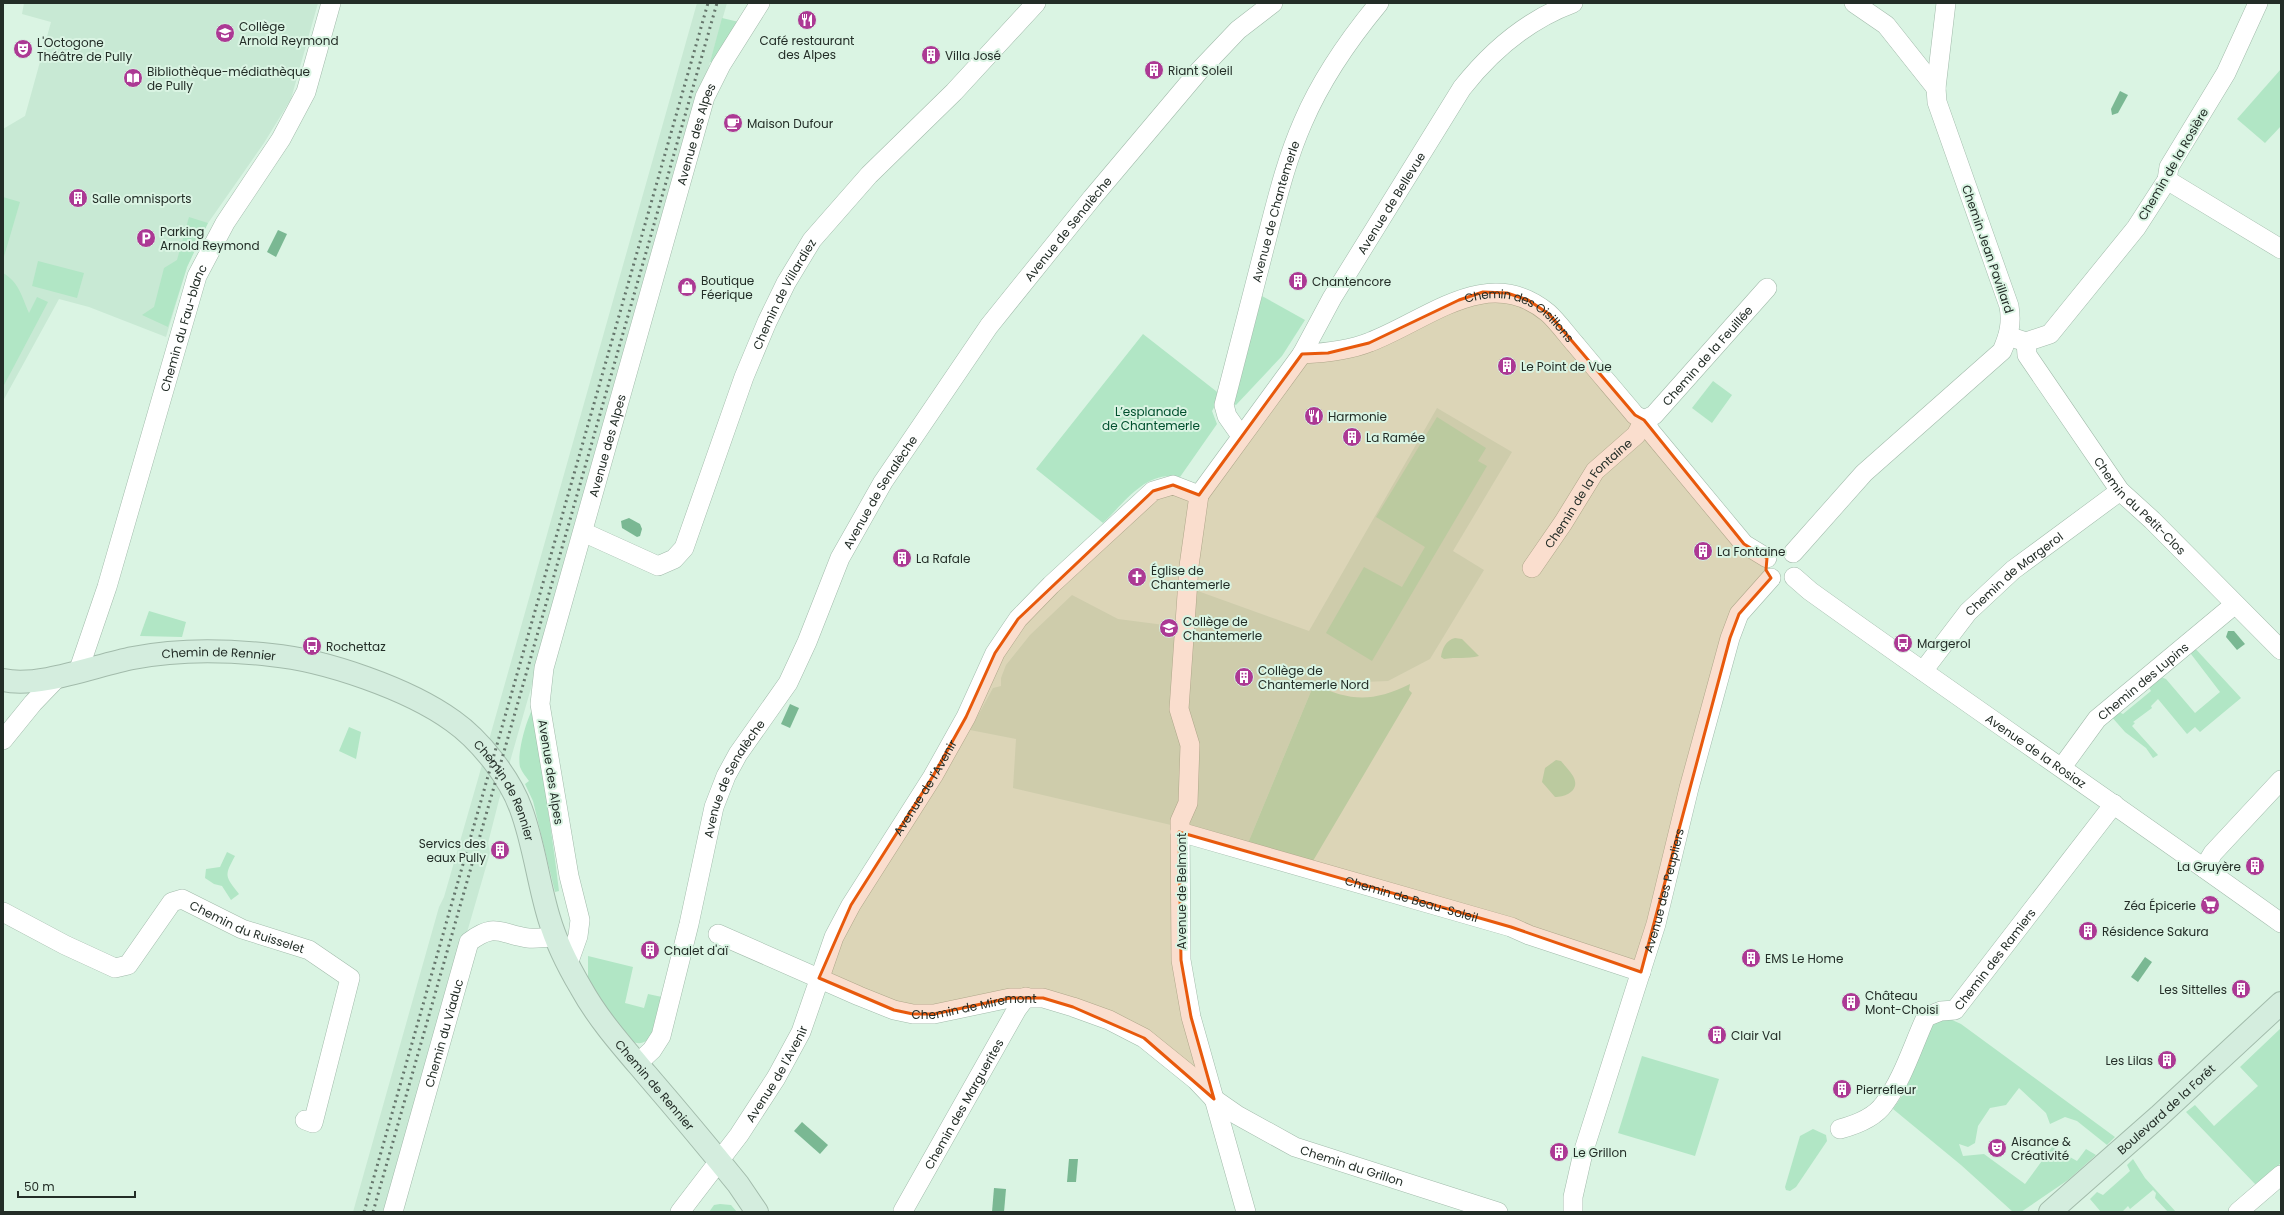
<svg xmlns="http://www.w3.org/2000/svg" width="2284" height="1215" font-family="Poppins,sans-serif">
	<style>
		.built { fill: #c8e9d4 }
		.green { fill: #b1e6c5 }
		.water { fill: #7ab893 }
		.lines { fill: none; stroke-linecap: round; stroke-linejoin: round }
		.street-casing { stroke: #a2bbab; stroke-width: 20 }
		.secondary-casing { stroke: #a2bbab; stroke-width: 24 }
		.street { stroke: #fff; stroke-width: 19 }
		.secondary { stroke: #d4edde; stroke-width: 22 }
		.rail { stroke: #65756b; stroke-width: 3; stroke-dasharray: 2 4; stroke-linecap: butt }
		.marked { fill: #e8590c; fill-opacity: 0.2; stroke: #e8590c; stroke-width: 3; stroke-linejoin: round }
		.labels { text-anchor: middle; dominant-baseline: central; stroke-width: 4; stroke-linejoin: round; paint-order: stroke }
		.poi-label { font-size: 12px; fill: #232d27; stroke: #daf4e3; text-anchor: start }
		.street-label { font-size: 12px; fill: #232d27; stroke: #daf4e3 }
		.park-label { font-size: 12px; fill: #004f2e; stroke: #daf4e3 }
	</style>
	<rect width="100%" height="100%" fill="#daf4e3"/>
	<g class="built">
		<polygon points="24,3 318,3 291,99 264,143 206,226 187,267 166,337 89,307 59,299 3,401 3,129 25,116 51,22 22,14"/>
		<polygon points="697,3 727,3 499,800 488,843 490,853 386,1212 353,1212 439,907 444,897 478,779"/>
		<polygon points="1437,408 1512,452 1453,551 1484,570 1430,659 1388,681 1314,684 1248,843 1013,788 1016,739 970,730 993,688 1001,686 1001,678 1006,665 1030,635 1072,595 1118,619 1172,626 1195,590 1309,631"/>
	</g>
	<g class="green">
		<polygon points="722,18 739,22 716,64 710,62"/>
		<polygon points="2281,69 2281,126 2265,143 2237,119"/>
		<polygon points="3,197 20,202 3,260"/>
		<polygon points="189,217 208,223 187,267 168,327 142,315 154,307 164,268 177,260"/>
		<polygon points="38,261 84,273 77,298 32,286"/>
		<path d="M3 273C19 282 22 297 29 313L37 297 48 302 3 387Z"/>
		<polygon points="1262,296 1305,320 1282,356 1236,405 1234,404"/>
		<path d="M1143 334 1221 395 1212 411 1217 424 1180 477C1146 470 1126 501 1103 523L1036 469Z"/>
		<polygon points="1713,381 1732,395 1712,423 1692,408"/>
		<polygon points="1437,417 1486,448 1478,461 1487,466 1372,661 1326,633 1364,567 1402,587 1425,547 1376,517"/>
		<polygon points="149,611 186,622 182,637 140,636"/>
		<path d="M1455 638 1462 639 1479 656C1467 659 1456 657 1444 659L1441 657C1442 649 1446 640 1455 638Z"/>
		<polygon points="2192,645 2241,698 2200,732 2195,727 2187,734 2158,699 2151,706 2152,708 2133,722 2135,723 2132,726 2158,755 2153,758 2146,748 2125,732 2110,715 2117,711 2123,714 2151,691 2147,684 2161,677 2166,679 2195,713 2220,692 2191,654"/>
		<path d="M1314 684C1351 702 1373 702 1410 684L1409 690 1412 693 1310 866 1248 843Z"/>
		<path d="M533 708C541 769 552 830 559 891L555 892 533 801 525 784 529 781C526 777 522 772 520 767 517 753 526 721 533 708Z"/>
		<polygon points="349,727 361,732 356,759 339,751"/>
		<path d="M1556 760 1561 761C1565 766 1570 771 1573 776 1581 790 1566 797 1555 797L1542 782 1545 768Z"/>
		<path d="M227 852 235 856C224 876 225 876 239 894L231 900 222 886 214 884 205 878 206 869 220 867Z"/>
		<path d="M588 956 633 967 625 1003 644 1008 648 994 662 997C658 1013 655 1053 631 1041L591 989 588 977Z"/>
		<polygon points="1950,1019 1961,1024 2115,1137 2107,1145 2077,1121 2065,1117 2050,1124 2046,1113 2019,1088 2006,1105 1990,1108 1978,1126 1975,1143 1968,1147 1959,1144 1963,1156 1984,1154 2025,1184 2052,1147 2077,1161 2086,1149 2096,1155 2068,1180 2021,1212 2013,1212 1961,1165 1893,1109 1904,1093 1932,1026 1940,1020"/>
		<polygon points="2281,1028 2281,1163 2256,1185 2186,1112 2195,1105 2214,1126 2258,1086 2240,1067"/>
		<polygon points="1642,1056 1719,1079 1695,1156 1618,1133"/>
		<polygon points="1813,1129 1826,1135 1827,1141 1796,1187 1790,1191 1786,1190 1785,1187 1800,1136"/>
		<polygon points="2133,1159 2145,1178 2176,1212 2168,1212 2155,1198 2156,1193 2153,1190 2130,1209 2128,1206 2122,1212 2101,1212 2090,1199 2097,1192 2103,1195 2130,1171 2127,1165"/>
		<polygon points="720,1204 731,1205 737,1212 709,1212 714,1205"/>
	</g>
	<g class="water">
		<polygon points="2120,91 2128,95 2118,113 2112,115 2111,109"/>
		<polygon points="278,230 287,234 276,257 267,252"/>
		<polygon points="629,518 640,524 642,529 640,536 637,537 622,528 621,521"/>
		<polygon points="2228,631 2234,631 2245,644 2237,650 2226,637"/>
		<polygon points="790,704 799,708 790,728 781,724"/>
		<polygon points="2145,957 2152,962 2138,982 2131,977"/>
		<polygon points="802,1122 828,1145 820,1154 794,1131"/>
		<polygon points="1069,1159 1078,1159 1076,1182 1067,1182"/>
		<polygon points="994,1188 1006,1189 1004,1212 992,1212"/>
	</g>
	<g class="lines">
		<defs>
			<g id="street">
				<polyline points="1854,3 1886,25 1936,88"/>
				<polyline points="2167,180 2281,249"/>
				<polyline points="2008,336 2026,342 2050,334 2136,228 2167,180 2169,167 2226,73 2258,3"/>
				<path id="s1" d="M2026 342 2027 355 2120 491 2152 520 2281 650"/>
				<path id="s2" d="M1302 354C1324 353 1348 351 1370 342 1428 320 1488 263 1548 313 1558 322 1567 335 1576 345 1595 368 1615 391 1635 415L1644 420 1651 432 1744 544 1767 558"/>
				<path id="s3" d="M1644 420 1654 415 1767 288"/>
				<path id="s4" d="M1241 436 1227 416 1224 405C1239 346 1254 286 1270 226 1279 191 1288 156 1303 122 1321 80 1350 38 1379 3"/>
				<path id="s5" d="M583 532 658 566 674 559 684 548 744 377 767 322 786 283 812 240 869 175 954 92 1036 3"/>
				<path d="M1793 553 1864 473 2002 351C2009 335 2012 323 2009 306L1937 102 1936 88 1946 3"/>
				<path id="s6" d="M1532 568 1563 523 1595 471 1636 435 1644 420"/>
				<path id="s7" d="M1794 577 1810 591C1966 703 2125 811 2281 923"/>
				<path id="s8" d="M1923 671 1968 612 2013 570 2120 491"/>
				<path id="s9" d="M78 672 107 587 197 276 225 223 281 139 306 92 331 3"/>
				<polyline points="3,740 33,703 58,677"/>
				<path id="s10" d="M2062 767 2097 719 2234 605"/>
				<path id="s11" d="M1180 832 1511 927 1529 935 1641 972"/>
				<polyline points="2204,868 2213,853 2281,780"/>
				<path id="s12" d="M3 912 65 945 115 968 128 965 172 902 182 899 242 929 309 950 350 978 313 1123 305 1120"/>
				<path id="s13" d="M718 934 859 996 894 1010 913 1014H934L1010 998H1043L1073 1007 1109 1020 1144 1038 1196 1080 1214 1099 1237 1115 1295 1147 1498 1212"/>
				<path id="s14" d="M568 964 578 936 580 920 569 876 540 704 544 668 705 97 721 65 760 3"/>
				<path id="s15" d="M637 1064 652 1050 661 1036 689 924 714 807 726 776 738 754 788 683 807 642 840 558 883 482 989 326 1092 198 1199 71 1238 30 1273 3"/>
				<path id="s16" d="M1840 1129C1855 1125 1875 1117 1884 1104 1903 1079 1913 1045 1926 1017L1941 1011 1955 1010 2114 804"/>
				<path id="s17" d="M903 1211 1017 1009 1026 997"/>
				<path id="s18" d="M393 1212 469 942C495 922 500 934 528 938 536 939 547 937 556 937"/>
				<path id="s19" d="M680 1212 739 1135 776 1078 801 1032 834 937 851 905 933 776 966 717 995 653 1018 619 1051 585 1153 491 1173 485 1199 495"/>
				<path id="s20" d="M1246 1212 1191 1017 1181 960 1180 821 1188 803 1190 745 1179 709 1189 566 1199 495 1302 354 1332 298 1462 88C1492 50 1527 20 1573 3"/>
				<path id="s21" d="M1573 1212V1197L1583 1153 1656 924 1689 788 1730 638 1739 614 1771 578"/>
				<polyline points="2238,1212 2281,1175"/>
			</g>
			<g id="secondary">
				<path id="s22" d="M3 680C40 688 96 665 133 658 178 649 227 650 271 655 325 660 409 689 453 721 480 740 510 778 521 809 534 844 538 882 549 918 556 942 568 966 581 988 598 1019 623 1047 646 1074 677 1110 708 1147 738 1184L757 1212"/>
				<path id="s23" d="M2050 1212 2159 1116 2281 1003"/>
			</g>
		</defs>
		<use href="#street" class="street-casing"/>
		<use href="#secondary" class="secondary-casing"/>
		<use href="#street" class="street"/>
		<use href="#secondary" class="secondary"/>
		<g class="rail">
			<polyline points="364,1212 708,3"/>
			<polyline points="373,1212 717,3"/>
		</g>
	</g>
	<path class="marked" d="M1483 292 1507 293 1528 300 1549 314 1635 415 1644 420 1744 544 1767 558 1766 570 1771 578 1739 614 1730 638 1641 972 1511 927 1179 832 1181 960 1191 1017 1214 1099 1144 1038 1073 1007 1043 998H1010L934 1014H913L894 1010 819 978 851 905 933 776 966 717 995 653 1018 619 1153 491 1173 485 1199 495 1302 354 1328 353 1369 343 1459 300Z"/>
	<defs>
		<symbol id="restaurant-disc" viewBox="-11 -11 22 22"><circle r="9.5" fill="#ac3994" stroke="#daf4e3"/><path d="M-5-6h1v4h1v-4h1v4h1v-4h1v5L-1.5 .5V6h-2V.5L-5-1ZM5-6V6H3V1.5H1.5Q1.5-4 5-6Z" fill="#fff"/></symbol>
		<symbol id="school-disc" viewBox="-11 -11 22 22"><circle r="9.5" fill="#ac3994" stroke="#daf4e3"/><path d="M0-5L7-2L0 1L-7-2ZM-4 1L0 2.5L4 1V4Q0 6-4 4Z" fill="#fff"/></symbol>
		<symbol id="theatre-disc" viewBox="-11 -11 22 22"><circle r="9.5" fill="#ac3994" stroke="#daf4e3"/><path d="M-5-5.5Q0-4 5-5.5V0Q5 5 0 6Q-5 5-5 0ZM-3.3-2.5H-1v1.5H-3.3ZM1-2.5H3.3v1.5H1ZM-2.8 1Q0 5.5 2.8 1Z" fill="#fff"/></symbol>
		<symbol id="building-disc" viewBox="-11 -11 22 22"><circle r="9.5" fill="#ac3994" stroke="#daf4e3"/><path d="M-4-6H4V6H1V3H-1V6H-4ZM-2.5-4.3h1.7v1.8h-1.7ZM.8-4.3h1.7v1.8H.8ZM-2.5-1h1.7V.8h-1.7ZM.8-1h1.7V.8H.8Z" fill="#fff"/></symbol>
		<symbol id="library-disc" viewBox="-11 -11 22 22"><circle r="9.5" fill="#ac3994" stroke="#daf4e3"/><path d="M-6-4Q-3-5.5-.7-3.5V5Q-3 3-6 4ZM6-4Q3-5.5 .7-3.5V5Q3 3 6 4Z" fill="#fff"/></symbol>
		<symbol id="cafe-disc" viewBox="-11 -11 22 22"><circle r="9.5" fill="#ac3994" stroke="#daf4e3"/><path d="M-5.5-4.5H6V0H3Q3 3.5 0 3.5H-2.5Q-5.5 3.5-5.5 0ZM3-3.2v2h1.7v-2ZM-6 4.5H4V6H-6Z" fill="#fff"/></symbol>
		<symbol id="parking-disc" viewBox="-11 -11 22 22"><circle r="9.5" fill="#ac3994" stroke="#daf4e3"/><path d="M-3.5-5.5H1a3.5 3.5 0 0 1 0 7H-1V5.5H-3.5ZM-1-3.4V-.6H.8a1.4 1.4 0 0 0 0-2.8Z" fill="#fff"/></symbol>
		<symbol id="shop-disc" viewBox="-11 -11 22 22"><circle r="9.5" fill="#ac3994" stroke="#daf4e3"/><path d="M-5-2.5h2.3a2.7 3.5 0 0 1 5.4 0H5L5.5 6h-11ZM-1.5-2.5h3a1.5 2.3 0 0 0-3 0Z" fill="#fff"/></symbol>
		<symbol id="church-disc" viewBox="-11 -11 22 22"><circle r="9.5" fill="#ac3994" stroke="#daf4e3"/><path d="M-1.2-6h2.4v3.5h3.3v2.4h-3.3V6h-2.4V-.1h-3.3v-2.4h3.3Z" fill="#fff"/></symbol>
		<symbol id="bus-disc" viewBox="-11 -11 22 22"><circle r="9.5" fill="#ac3994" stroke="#daf4e3"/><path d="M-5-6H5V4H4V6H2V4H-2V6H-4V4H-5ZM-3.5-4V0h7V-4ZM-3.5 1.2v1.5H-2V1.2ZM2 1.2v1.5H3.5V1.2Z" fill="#fff"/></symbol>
		<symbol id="supermarket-disc" viewBox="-11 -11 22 22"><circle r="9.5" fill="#ac3994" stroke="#daf4e3"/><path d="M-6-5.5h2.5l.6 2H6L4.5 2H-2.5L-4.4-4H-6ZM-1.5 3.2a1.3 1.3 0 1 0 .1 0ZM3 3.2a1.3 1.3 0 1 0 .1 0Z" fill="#fff"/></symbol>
	</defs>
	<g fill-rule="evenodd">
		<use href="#restaurant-disc" x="796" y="9" width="22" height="22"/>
		<use href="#school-disc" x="214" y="22" width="22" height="22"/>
		<use href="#theatre-disc" x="12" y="38" width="22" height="22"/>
		<use href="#building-disc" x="920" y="44" width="22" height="22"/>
		<use href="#building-disc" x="1143" y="59" width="22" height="22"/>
		<use href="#library-disc" x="122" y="67" width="22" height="22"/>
		<use href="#cafe-disc" x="722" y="112" width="22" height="22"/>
		<use href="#building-disc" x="67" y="187" width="22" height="22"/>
		<use href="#parking-disc" x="135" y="227" width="22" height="22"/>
		<use href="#building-disc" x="1287" y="270" width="22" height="22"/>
		<use href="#shop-disc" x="676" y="276" width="22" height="22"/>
		<use href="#building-disc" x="1496" y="355" width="22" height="22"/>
		<use href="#restaurant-disc" x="1303" y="405" width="22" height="22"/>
		<use href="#building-disc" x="1341" y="426" width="22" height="22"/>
		<use href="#building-disc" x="1692" y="540" width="22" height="22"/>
		<use href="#building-disc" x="891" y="547" width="22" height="22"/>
		<use href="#church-disc" x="1126" y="566" width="22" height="22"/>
		<use href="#school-disc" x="1158" y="617" width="22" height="22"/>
		<use href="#bus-disc" x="1892" y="632" width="22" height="22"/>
		<use href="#bus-disc" x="301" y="635" width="22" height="22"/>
		<use href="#building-disc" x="1233" y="666" width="22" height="22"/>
		<use href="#building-disc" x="489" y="839" width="22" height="22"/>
		<use href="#building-disc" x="2244" y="855" width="22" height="22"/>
		<use href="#supermarket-disc" x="2199" y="894" width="22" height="22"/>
		<use href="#building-disc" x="2077" y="920" width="22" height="22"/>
		<use href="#building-disc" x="639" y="939" width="22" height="22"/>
		<use href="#building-disc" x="1740" y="947" width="22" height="22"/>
		<use href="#building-disc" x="2230" y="978" width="22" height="22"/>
		<use href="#building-disc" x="1840" y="991" width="22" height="22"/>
		<use href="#building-disc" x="1706" y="1024" width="22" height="22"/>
		<use href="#building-disc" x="2156" y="1049" width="22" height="22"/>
		<use href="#building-disc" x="1831" y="1078" width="22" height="22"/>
		<use href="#theatre-disc" x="1986" y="1137" width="22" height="22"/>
		<use href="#building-disc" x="1548" y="1141" width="22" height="22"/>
	</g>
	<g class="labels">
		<g class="poi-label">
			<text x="239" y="26">Collège<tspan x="239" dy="14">Arnold Reymond</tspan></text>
			<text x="807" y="40" text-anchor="middle">Café restaurant<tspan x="807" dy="14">des Alpes</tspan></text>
			<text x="37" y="42">L'Octogone<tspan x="37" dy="14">Théâtre de Pully</tspan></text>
			<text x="945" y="55">Villa José</text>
			<text x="1168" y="70">Riant Soleil</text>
			<text x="147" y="71">Bibliothèque-médiathèque<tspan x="147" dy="14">de Pully</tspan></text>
			<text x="747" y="123">Maison Dufour</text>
			<text x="92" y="198">Salle omnisports</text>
			<text x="160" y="231">Parking<tspan x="160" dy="14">Arnold Reymond</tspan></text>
			<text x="701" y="280">Boutique<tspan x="701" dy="14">Féerique</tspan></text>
			<text x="1312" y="281">Chantencore</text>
			<text x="1521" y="366">Le Point de Vue</text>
			<text x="1328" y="416">Harmonie</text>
			<text x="1366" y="437">La Ramée</text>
			<text x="1717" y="551">La Fontaine</text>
			<text x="916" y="558">La Rafale</text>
			<text x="1151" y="570">Église de<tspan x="1151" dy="14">Chantemerle</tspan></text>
			<text x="1183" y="621">Collège de<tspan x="1183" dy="14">Chantemerle</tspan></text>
			<text x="1917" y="643">Margerol</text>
			<text x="326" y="646">Rochettaz</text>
			<text x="1258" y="670">Collège de<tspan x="1258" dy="14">Chantemerle Nord</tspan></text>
			<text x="486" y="843" text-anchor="end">Servics des<tspan x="486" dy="14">eaux Pully</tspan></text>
			<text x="2241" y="866" text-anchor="end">La Gruyère</text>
			<text x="2196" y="905" text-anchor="end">Zéa Épicerie</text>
			<text x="2102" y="931">Résidence Sakura</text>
			<text x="664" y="950">Chalet d'aï</text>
			<text x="1765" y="958">EMS Le Home</text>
			<text x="2227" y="989" text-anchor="end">Les Sittelles</text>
			<text x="1865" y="995">Château<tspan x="1865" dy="14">Mont-Choisi</tspan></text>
			<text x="1731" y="1035">Clair Val</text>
			<text x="2153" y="1060" text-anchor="end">Les Lilas</text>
			<text x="1856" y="1089">Pierrefleur</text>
			<text x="2011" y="1141">Aisance &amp;<tspan x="2011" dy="14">Créativité</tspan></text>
			<text x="1573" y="1152">Le Grillon</text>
		</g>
		<g class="street-label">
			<text stroke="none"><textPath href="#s14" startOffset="857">Avenue des Alpes</textPath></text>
			<text transform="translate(2173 164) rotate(-60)">Chemin de la Rosière</text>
			<text stroke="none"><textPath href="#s20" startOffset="1080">Avenue de Bellevue</textPath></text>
			<text stroke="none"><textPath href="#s4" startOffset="236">Avenue de Chantemerle</textPath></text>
			<text stroke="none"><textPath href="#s15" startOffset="954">Avenue de Senalèche</textPath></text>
			<text transform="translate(1988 249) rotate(71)">Chemin Jean Pavillard</text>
			<text stroke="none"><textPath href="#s5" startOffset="388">Chemin de Villardiez</textPath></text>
			<text stroke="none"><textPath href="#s2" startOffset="236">Chemin des Oisillons</textPath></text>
			<text stroke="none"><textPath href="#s9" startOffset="360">Chemin du Fau-blanc</textPath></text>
			<text stroke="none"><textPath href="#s3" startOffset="91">Chemin de la Feuillée</textPath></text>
			<text stroke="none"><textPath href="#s14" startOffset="533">Avenue des Alpes</textPath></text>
			<text stroke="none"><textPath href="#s15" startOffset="630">Avenue de Senalèche</textPath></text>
			<text stroke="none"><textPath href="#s6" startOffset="94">Chemin de la Fontaine</textPath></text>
			<text stroke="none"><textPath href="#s1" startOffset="202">Chemin du Petit-Clos</textPath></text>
			<text stroke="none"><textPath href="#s8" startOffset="134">Chemin de Margerol</textPath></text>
			<text stroke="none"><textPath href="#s22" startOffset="219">Chemin de Rennier</textPath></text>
			<text stroke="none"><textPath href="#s10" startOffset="119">Chemin des Lupins</textPath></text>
			<text stroke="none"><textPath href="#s7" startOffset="298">Avenue de la Rosiaz</textPath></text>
			<text transform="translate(551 772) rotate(81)">Avenue des Alpes</text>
			<text stroke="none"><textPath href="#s15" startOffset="306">Avenue de Senalèche</textPath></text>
			<text stroke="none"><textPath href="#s19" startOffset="493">Avenue de l'Avenir</textPath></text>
			<text stroke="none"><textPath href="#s22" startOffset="555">Chemin de Rennier</textPath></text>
			<text stroke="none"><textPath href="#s21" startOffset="335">Avenue des Peupliers</textPath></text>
			<text transform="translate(1181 891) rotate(-90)">Avenue de Belmont</text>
			<text stroke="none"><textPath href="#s11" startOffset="241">Chemin de Beau-Soleil</textPath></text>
			<text stroke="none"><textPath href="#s12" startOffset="297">Chemin du Ruisselet</textPath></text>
			<text stroke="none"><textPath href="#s16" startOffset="243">Chemin des Ramiers</textPath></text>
			<text stroke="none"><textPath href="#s13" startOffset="273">Chemin de Miremont</textPath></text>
			<text stroke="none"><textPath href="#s18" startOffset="186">Chemin du Viaduc</textPath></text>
			<text stroke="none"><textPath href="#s19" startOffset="169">Avenue de l'Avenir</textPath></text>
			<text stroke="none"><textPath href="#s22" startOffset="891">Chemin de Rennier</textPath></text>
			<text stroke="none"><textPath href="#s17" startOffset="123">Chemin des Marguerites</textPath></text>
			<text stroke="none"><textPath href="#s23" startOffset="155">Boulevard de la Forêt</textPath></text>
			<text stroke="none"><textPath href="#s13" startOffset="699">Chemin du Grillon</textPath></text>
		</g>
		<g class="park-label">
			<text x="1151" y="411">L’esplanade<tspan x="1151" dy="14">de Chantemerle</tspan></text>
		</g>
	</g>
	<rect width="2284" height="1215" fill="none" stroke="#232d27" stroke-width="8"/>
	<path d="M18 1191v6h117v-6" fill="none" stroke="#232d27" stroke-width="2"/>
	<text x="24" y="1191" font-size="12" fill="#232d27" stroke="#daf4e3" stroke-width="3" paint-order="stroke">50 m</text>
</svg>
